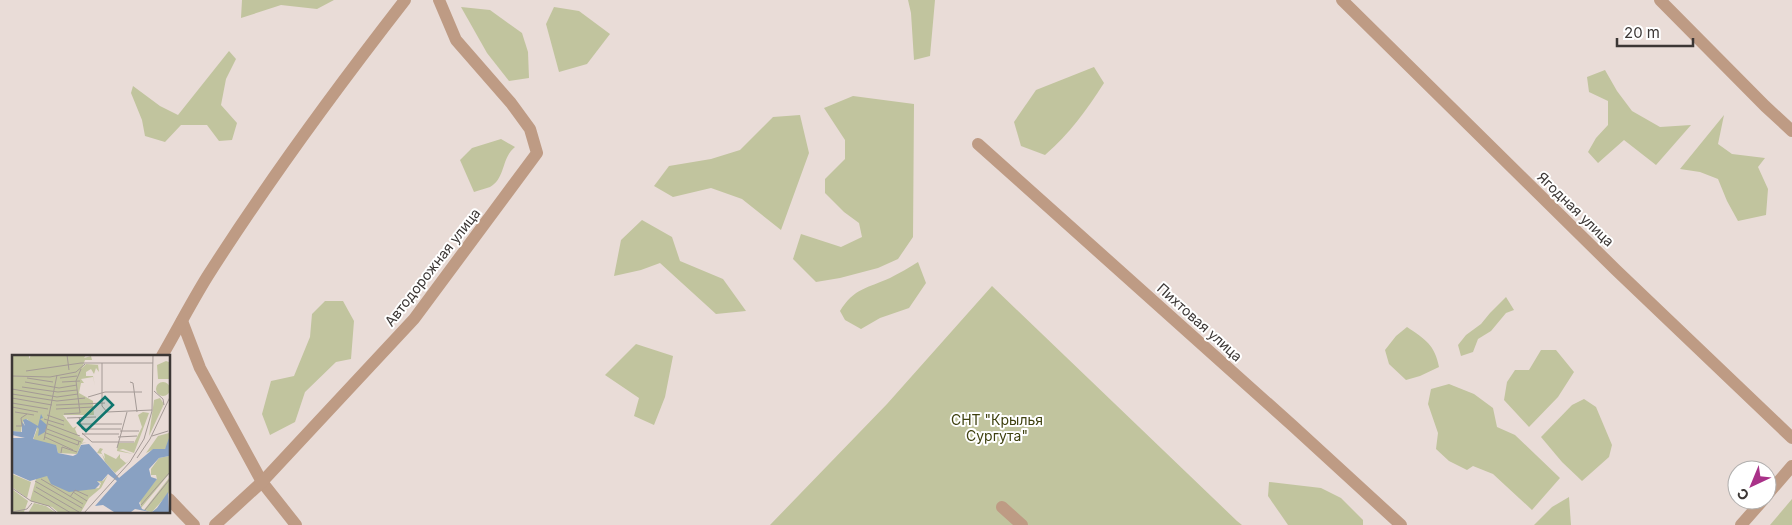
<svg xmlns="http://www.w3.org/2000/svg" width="1792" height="525" font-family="Inter,sans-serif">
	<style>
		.green { fill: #c1c49e }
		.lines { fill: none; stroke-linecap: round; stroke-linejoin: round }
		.street { stroke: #be9b84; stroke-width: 12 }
		.labels { text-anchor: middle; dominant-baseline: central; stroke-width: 4; stroke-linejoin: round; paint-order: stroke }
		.street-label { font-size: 14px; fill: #3c3735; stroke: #fff }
		.park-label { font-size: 14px; fill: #3f410f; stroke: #fff }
		.inset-road { fill: none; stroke: #a49a96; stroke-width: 1 }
		.view { fill: #0f766e; fill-opacity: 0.15; stroke: #0f766e; stroke-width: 2.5 }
		.inset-edge { fill: none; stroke: #3c3735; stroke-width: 2.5 }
	</style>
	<rect width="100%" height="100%" fill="#e9dcd7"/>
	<g class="green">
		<polygon points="242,0 334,0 317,9 281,5 241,18"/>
		<polygon points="908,0 935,0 930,56 914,60 911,13"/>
		<polygon points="461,7 490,10 522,33 528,52 529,78 509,81 487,53"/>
		<polygon points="554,7 579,11 610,34 587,64 559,72 546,24"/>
		<polygon points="229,51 236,59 226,79 221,105 237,123 232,140 219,141 207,125 181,125 165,142 145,136 142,120 131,93 133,86 160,106 178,115"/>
		<path d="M1094 67 1104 83C1086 111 1070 133 1045 155L1021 146 1014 122 1036 90Z"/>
		<polygon points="1605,70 1617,91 1632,111 1660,127 1691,125 1656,165 1624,140 1598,163 1588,152 1596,138 1608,125 1608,101 1589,92 1587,77"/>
		<polygon points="853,96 914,104 913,237 898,259 878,268 840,278 816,282 793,259 801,234 841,247 862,237 859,223 844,212 825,193 825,179 845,159 845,140 824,108"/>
		<polygon points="800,115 809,153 781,230 742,199 711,188 673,197 654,186 669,166 711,159 740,150 773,117"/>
		<polygon points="1724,115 1718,144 1732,154 1765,158 1758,167 1768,189 1766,215 1738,221 1727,201 1718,179 1700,172 1680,169"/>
		<path d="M501 139 515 147C501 158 506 178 490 187 485 189 479 190 474 192L460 160 472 148Z"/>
		<polygon points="642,220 672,237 680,261 723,279 746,311 716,314 660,263 641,270 614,276 621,240"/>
		<path d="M918 262 926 283 909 308 880 318 861 329 845 320 840 311C854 288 868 288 890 278 899 273 909 268 918 262Z"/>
		<polygon points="992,286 1237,521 1242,525 770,525 887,404"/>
		<polygon points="1506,297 1514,310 1506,313 1491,331 1478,339 1473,352 1461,356 1458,345 1466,335 1481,324 1490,313"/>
		<polygon points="325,301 343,301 354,321 351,359 336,362 305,392 295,422 270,435 262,414 271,381 294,376 310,337 312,314"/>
		<path d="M1407 327C1425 339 1435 345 1439 367L1420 376 1406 380 1389 364 1385 350 1396 336Z"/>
		<polygon points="636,344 673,356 665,397 654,425 634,416 639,398 605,375"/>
		<polygon points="1541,350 1556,350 1574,372 1558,397 1529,427 1504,400 1507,382 1515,370 1529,370"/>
		<polygon points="1449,384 1474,394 1493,408 1497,427 1515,435 1560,478 1532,510 1493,474 1473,466 1467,470 1449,461 1436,449 1438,433 1428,404 1431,389"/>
		<polygon points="1584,399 1596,407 1612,445 1609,457 1582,481 1562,462 1541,437 1572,405"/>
		<polygon points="1269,482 1321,488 1341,498 1363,520 1363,525 1288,525 1268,496"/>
		<polygon points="1569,497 1571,525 1534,525 1552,507"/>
		<polygon points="1792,499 1792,525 1770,525"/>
	</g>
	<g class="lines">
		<g class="street">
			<polyline points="1342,0 1616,270 1792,438"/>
			<polyline points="1660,0 1765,106 1792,131"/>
			<polyline points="978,144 1293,426 1401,525"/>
			<polyline points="182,321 200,368 262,482 296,525"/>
			<path d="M162 356C177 330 191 303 207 277 268 181 335 90 405 0"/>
			<polyline points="1767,495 1792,466"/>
			<polyline points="169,499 194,525"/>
			<polyline points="1002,507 1022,525"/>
			<polyline points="215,525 262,482 414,319 537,153 530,129 511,103 456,40 439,0"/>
			<polyline points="1741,525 1763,500"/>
		</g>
	</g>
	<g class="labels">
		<g class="street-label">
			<text transform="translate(1576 209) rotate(44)">Ягодная улица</text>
			<text transform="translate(432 267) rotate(-52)">Автодорожная улица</text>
			<text transform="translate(1200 322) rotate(42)">Пихтовая улица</text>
		</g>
		<g class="park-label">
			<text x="997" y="419">CНТ "Крылья<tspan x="997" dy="16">Сургута"</tspan></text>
		</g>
	</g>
	<g transform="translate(12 355)">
		<rect width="158" height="158" fill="#e9dcd7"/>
		<path d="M0 0H17V4L19 0H74L72 3 79 1 80 5H73L70 13 74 9 89 10H86L87 17 84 13 82 19 79 14 74 17V21H81L83 31 80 32 83 31 81 22 69 24 72 28H69L67 38 81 46 82 60H51L61 73 65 71 63 74 66 81 72 84 70 88 75 87 69 89 65 99 46 98 45 94 21 85 25 74 15 64 11 67 13 72 10 69 9 77 0 76ZM154 6 157 7V24H146L145 10ZM144 34a7 7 0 1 1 14 0a7 7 0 1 1-14 0ZM148 43 152 49 137 81 142 45ZM131 57 137 58 122 98 111 94 107 95 121 99 105 96 106 88H122L130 72 126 60ZM157 78V88L152 95 142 94 134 98 146 81ZM88 93 91 94 89 97 93 104 92 98 104 104 108 99V103L114 108 118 105 103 118 93 107 90 99 85 98ZM157 101V119L129 153 128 144 145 124 144 120H139V114L147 103ZM0 119 19 127 15 143 0 132ZM96 120 89 133 77 143 69 157H46L40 152 18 146 25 121H35L49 131 69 135 87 133 89 128 85 126H91ZM157 123V138L140 157 132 155ZM0 134 16 146 12 157H0ZM22 148 34 151 44 158H16Z" fill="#c1c49e"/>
		<path d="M29 59 31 63 28 64 35 70 33 77 26 81 27 74 25 72 21 84 44 90 46 98 61 101 65 99 69 90 77 89 107 123 141 94H153L157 83V101L147 103 137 114 139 122 145 124 127 148 130 154 138 157 123 154 119 157H102L91 150 83 151 105 126 96 119 90 126H85L88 129 83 134 57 137 39 129 35 121 18 126 0 118V83H13L0 80V76L10 77V67L13 71 11 65 14 64 26 71ZM156 137 157 157H140L145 153Z" fill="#89a1c2"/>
		<path class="inset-road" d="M55 0 57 15M90 8V51L95 57M14 16 69 8H141M0 21 38 22 64 17 73 9M15 23 41 27M48 23 65 21M13 27 47 33 65 30M50 27 68 26M118 27 121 28 125 57M10 32 46 37 65 35M0 34 45 42 66 39M142 36 151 44 152 50M0 39 45 46 73 43M76 42 93 37H130M0 43 40 50M0 48 36 54M44 50 93 48M0 52 26 57M44 54 81 52M3 57 22 60M95 57 140 55M52 59 68 58 64 26 69 14M35 60 52 66M67 62 70 74H109M55 63 84 62M32 64 52 70M36 69 68 81M67 69H110M4 71H10L9 63 15 59M35 74 69 87M108 76H127M34 78 66 90 67 86M70 78 80 87H122M70 79H107M140 81 156 76M33 82 61 95M106 82 125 81M32 85 45 20M105 93 115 57M49 98 50 92 65 97M125 103 138 84 158 42M29 124 71 149M23 126 70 153M24 132 67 157M0 133 19 146 37 151 45 158M22 136 59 158M61 137 75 146M58 142 63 135 76 141M129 150 158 117M133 155 158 124M0 157 15 154 20 148M72 158 118 107 132 84 140 56 141 0"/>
		<path class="view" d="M93 42 101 50 74 76 66 68Z"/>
		<rect width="158" height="158" class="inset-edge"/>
	</g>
	<g transform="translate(1752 485) rotate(224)"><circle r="24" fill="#ffffff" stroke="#b1afae"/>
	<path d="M0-4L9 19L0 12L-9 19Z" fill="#a93188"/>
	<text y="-8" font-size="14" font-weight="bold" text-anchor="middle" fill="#3c3735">С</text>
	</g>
	<path d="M1617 38v8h76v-8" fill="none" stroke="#3c3735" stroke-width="2.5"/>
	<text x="1624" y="38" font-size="15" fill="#3c3735" stroke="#ffffff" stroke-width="4" paint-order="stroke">20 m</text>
</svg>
